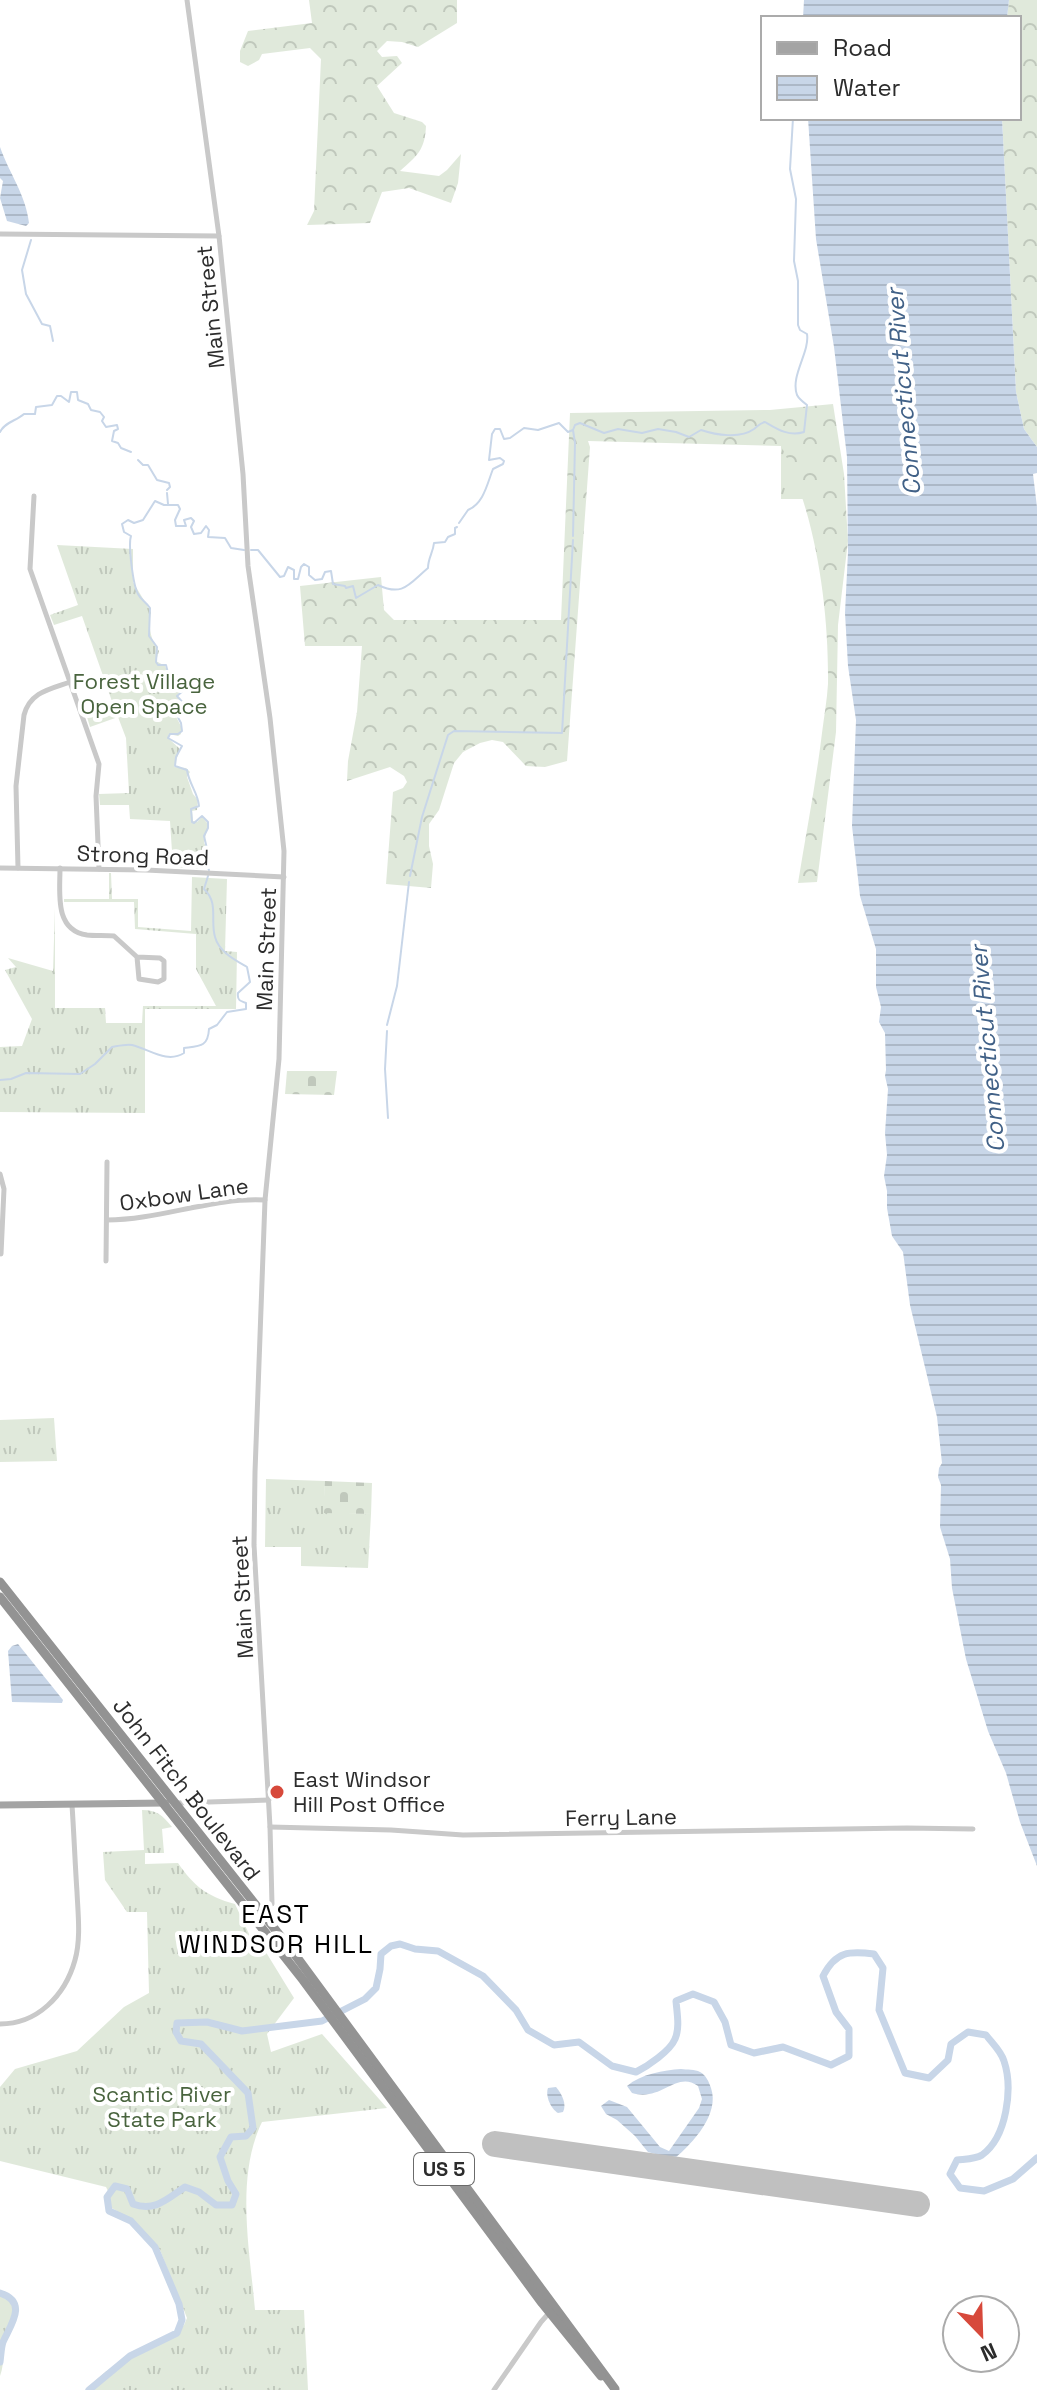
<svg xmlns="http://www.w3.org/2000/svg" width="1037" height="2390" font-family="'Space Grotesk',sans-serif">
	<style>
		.grass { fill: url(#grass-tufts) }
		.forest { fill: url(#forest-crowns) }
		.cemetery { fill: url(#cemetery-stones) }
		.water { fill: url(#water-rules) }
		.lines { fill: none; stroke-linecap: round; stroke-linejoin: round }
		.stream { stroke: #c8d6e8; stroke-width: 2 }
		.river { stroke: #c8d6e8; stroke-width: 7 }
		.runway { stroke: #c0c0c0; stroke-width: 26 }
		.minor { stroke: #c9c9c9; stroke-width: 5 }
		.major { stroke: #a4a4a4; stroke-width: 7 }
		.highway { stroke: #939393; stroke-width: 9 }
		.poi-dot { fill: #d7493b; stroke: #fff; stroke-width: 3 }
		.labels { text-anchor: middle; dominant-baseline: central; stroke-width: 8; stroke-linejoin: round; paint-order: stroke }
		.shield { fill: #fff; stroke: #6b6b6b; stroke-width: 2 }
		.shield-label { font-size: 20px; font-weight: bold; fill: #2c2c2c }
		.street-label { font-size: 22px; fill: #2c2c2c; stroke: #fff }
		.park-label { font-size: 22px; fill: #49643e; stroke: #fff }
		.poi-label { font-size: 22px; fill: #2c2c2c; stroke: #fff; text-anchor: start }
		.water-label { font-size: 24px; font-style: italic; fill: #416187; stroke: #fff }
		.quarter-label { font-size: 26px; letter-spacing: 2px; fill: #000; stroke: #fff }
	</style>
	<defs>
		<pattern id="grass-tufts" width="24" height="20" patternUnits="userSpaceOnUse" patternTransform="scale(2)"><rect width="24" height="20" fill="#e0e9db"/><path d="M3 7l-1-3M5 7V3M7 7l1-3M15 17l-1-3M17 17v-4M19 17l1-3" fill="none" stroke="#c0c8bc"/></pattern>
		<pattern id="forest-crowns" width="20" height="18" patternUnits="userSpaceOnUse" patternTransform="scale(2)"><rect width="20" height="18" fill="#e0e9db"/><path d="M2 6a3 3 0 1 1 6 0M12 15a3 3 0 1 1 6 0" fill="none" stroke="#c0c8bc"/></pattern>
		<pattern id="cemetery-stones" width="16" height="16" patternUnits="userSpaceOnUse" patternTransform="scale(2)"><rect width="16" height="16" fill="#e0e9db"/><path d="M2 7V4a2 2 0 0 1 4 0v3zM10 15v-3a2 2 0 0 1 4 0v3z" fill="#c0c8bc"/></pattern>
		<pattern id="water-rules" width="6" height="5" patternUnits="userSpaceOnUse" patternTransform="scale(2)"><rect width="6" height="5" fill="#c8d6e8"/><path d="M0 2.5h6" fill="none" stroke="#acb8c7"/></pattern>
	</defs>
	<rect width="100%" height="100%" fill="#fff"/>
	<g class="grass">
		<polygon points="781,430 816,499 781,499"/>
		<path d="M57 545 133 549V582L151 612C148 626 150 639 159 651L156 661 165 666 168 673 179 677 178 683 184 689 177 695 183 706 175 715 181 726V734L178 736 169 734 168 738 180 749 174 767 186 768 190 772 187 777 193 794 198 800 197 810 192 811 193 821 197 822 202 817 208 824 204 843 209 850 206 863 208 869 173 867 170 821 130 819 129 805H100L99 794 129 793 126 738 118 717 90 727 87 717 114 707 82 616 54 625 50 615 78 605Z"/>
		<polygon points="109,873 111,873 112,899 138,899 138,927 191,931 192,877 227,879 225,951 237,952 236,1009 145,1009 145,1113 0,1112 0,1047 22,1046 32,1019 5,970 16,967 8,958 53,971 55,908 55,1008 105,1008 106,1023 142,1023 143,1006 216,1006 196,969 196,934 135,929 134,902 64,902 64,899 109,899"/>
		<polygon points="54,1418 57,1461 0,1462 0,1420"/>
		<polygon points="266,1479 325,1481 324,1512 371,1514 368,1568 301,1566 301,1547 265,1547"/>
		<path d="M142 1810C157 1810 162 1815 172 1827L162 1829 164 1853H145V1864L178 1863C194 1886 206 1896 235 1904L257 1951 264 1949 294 1998 267 2034 271 2052 322 2034 387 2108 262 2122C235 2178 250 2251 255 2310H304L308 2390H85L104 2373 122 2360 175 2333 184 2325 187 2318 160 2250 138 2225 112 2208 108 2202V2191L106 2187 0 2161V2087L15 2069 77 2051 124 2007 149 1993 147 1912H127L105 1880 103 1852 144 1850Z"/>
		<path d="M0 2295C5 2298 12 2301 14 2308 17 2317 9 2323 6 2331 1 2345 6 2361 0 2376Z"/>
	</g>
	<g class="forest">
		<path d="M309 0H457V23L418 47 402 42 387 41 377 51 382 57 397 56 402 63 377 86 394 113 422 122 426 126C425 150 417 156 400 171L439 176 447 170 461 154 458 183 451 203 409 188 382 192 370 223 307 225 314 211 321 59 310 48 262 54 259 60 248 66 240 62V51L248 31 312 23Z"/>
		<polygon points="1009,0 1037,0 1037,447 1024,429 1016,392 1002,118 1019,118 1019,18 1007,18"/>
		<path d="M833 404 844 474 848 541 838 625 836 732 817 882 798 883C806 833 816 783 822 733 824 717 827 700 828 684 829 609 816 513 781 446L588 441 590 447 567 761 545 767 526 766 503 742 492 740 480 743 463 752 454 763 439 810 429 824V846L433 864 431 888 386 884 393 792 403 788 407 782 404 776 390 767 347 781 348 761 357 712 362 646H305L300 586 381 577 384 610 394 620H561L570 413 770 410Z"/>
	</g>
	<g class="cemetery">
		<polygon points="287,1071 337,1071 334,1095 285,1094"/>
		<polygon points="325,1481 372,1483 371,1514 323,1513"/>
	</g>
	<g class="water">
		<polygon points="804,0 1009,0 1007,18 803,18"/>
		<polygon points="808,118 1002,118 1016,392 1024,429 1037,447 1037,473 1033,474 1037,507 1037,1866 1020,1822 1006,1773 988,1731 966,1659 952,1588 950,1559 940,1527 941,1485 938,1477 939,1468 942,1463 937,1417 910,1305 903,1252 892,1236 887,1208 887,1191 884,1176 887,1155 885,1133 888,1089 885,1076 886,1070 885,1033 879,1022 881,1007 876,987 876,949 860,896 852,826 856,720 848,666 845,613 848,552 847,457 834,347 816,239"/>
		<path d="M0 147C9 173 26 195 29 223L26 226 7 221 0 198 3 181 0 178Z"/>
		<polygon points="18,1644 63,1700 62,1703 12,1702 8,1651 12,1646"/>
		<path d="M681 2069C687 2070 695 2069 700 2072 706 2075 709 2082 711 2088 720 2114 693 2143 674 2159L648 2152 635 2136 617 2120 606 2114 601 2106 609 2100 627 2107 660 2147 669 2151 699 2108 702 2099 698 2086C676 2070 662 2102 632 2093L627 2086C641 2074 664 2070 681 2069Z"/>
		<path d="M556 2087C562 2094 567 2104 563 2112L558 2113C551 2109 545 2096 548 2088Z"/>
	</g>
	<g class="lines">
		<g class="stream">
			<polyline points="31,240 22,270 26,294 42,324 50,326 53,341"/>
			<path d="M0 432C5 422 16 421 24 414H35L36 407 52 405 57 396H61L69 402 71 392H77L78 400 88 404 91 410 100 412 104 417 102 421 106 427 117 425 118 429 114 431 112 441 118 443 121 448 131 452"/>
			<polyline points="138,460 143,465 148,465 157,480 169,483 170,487 167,490"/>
			<polyline points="167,493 168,504"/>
			<path d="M459 523 468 510C484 503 487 484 493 469L503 464 504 461 500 458 489 460 492 434 495 429H500L504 439 510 438 524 428 538 430 559 423 568 432 573 430 575 425 580 423 604 433 618 429 642 433 658 429 676 432 689 437 701 430C716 435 740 439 754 429 758 426 760 423 765 422 777 429 789 437 804 432L807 405C803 402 799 399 797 395 790 376 810 352 807 334L800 330 798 325V281L794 261 796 199 790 169 793 118"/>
			<polyline points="573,536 575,443 573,430"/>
			<path d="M251 550H258L280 577 284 576 288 567 294 570V579H298L301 567 304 564 309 567V575L315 580 322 579 325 572 331 571 333 584 345 586 346 588 353 586 356 598 378 585C403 597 409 584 428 568 428 558 433 553 434 543L445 542 448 537 455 534V528L457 527"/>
			<path d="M209 870 205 863 208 853 204 836 208 828V822L202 816 194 823 192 822 191 809 199 806C198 793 189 784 187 770L175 766 176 757 182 746 168 738 170 734H178L182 731 181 723 175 712 185 705 177 696 184 690 185 686 176 674 168 673 166 665H158L156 662 157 647 149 636 150 608C146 602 141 600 138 594 133 585 128 545 131 536L124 532 122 524 128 520 134 523 143 520 155 501 164 505H178L180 509 175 520 176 526H186L184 520 191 518 194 521 191 527 194 534 201 533 206 526 209 530 208 537 225 538 231 548 244 550"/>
			<polyline points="410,876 422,817 448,735 454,731 562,733 573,540"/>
			<polyline points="387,1025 397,986 409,882"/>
			<polyline points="387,1031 385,1069 388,1118"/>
			<path d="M0 1080 11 1079 26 1073 80 1074 95 1064 112 1047C118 1046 126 1044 132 1045 149 1049 167 1064 184 1053V1048C200 1046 208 1047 209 1029L217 1025 227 1012 246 1009V1003C240 1001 237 1000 238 993L250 982 247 967C235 960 219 952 215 937 210 920 219 903 204 889L208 876"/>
		</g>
		<g class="river">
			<path d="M0 2293C29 2302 10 2326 3 2342 1 2348 1 2355 0 2362"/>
			<path d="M89 2390 130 2356 177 2333 182 2320 179 2304 155 2247 131 2221 109 2211 107 2197 115 2186 127 2189 133 2204C155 2212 167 2199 185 2187L199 2192 216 2205H232L236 2194 228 2181 220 2157 231 2137 246 2136 253 2128 248 2093 201 2044 181 2041 176 2032 177 2023 207 2022 242 2031 322 2021 365 1999 376 1988 380 1969 381 1954 391 1946 400 1944 415 1949 438 1951 483 1976 516 2010 528 2030 554 2045 579 2042 612 2066 636 2072C648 2066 670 2051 675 2039 680 2028 677 2013 676 2001L693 1994 714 2002 725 2022 731 2045 754 2053 783 2047 831 2065 849 2056V2029L836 2012 823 1976C836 1951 849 1951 874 1954L883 1968 879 2010 905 2073 929 2078 948 2060 951 2044 968 2032 986 2035C992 2043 1001 2051 1004 2061 1013 2088 1007 2137 982 2155 976 2159 965 2159 957 2160L950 2174 960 2188 984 2191 1013 2179 1037 2158"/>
		</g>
		<polyline class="runway" points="495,2144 917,2204"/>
		<g class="minor">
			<polyline points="187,0 219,236 243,474 248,566 270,718 284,851 279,1059 265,1200 255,1472 254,1545 270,1827 272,1904"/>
			<polyline points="0,234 219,236"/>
			<polyline points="34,496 30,569 99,764 96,796 99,869"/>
			<polyline points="0,868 146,870 284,877"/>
			<path d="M18 868 16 786 24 715C30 692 50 689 70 682"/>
			<path d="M60 868C60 893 54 930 87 935 96 936 105 935 114 936L137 957 139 979 158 982 164 979V961L160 958 137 957"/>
			<polyline points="0,1174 4,1189 1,1254"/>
			<path d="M107 1220C160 1220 212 1197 265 1200"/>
			<polyline points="106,1261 107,1162"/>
			<polyline points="177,1803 269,1800"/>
			<polyline points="270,1827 391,1830 463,1835 907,1828 973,1829"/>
			<path d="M0 2024C37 2024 65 1996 75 1960 81 1939 78 1914 77 1892 75 1863 74 1834 72 1805"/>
			<polyline points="494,2390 541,2322 549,2313"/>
		</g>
		<polyline class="major" points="0,1805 166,1803"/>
		<g class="highway">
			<polyline points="0,1582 293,1952 615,2389"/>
			<polyline points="0,1597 303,1980 542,2303 601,2376"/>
		</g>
	</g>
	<circle class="poi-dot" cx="277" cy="1792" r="8"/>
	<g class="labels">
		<rect class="shield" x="414" y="2153" width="60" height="32" rx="6"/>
		<g class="shield-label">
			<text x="444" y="2169">US 5</text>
		</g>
		<g class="street-label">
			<text transform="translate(210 307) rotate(-96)">Main Street</text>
			<text transform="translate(143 855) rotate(2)">Strong Road</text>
			<text transform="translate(266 949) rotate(-88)">Main Street</text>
			<text transform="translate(184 1194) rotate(-8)">Oxbow Lane</text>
			<text transform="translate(242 1597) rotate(-93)">Main Street</text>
			<text transform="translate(187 1789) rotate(52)">John Fitch Boulevard</text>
			<text transform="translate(621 1817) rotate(-1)">Ferry Lane</text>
		</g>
		<g class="park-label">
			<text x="144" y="681">Forest Village<tspan x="144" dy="25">Open Space</tspan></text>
			<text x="162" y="2094">Scantic River<tspan x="162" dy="25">State Park</tspan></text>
		</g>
		<g class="poi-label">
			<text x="293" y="1779">East Windsor<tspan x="293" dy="25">Hill Post Office</tspan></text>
		</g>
		<g class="water-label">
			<text transform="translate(903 392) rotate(-95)">Connecticut River</text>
			<text transform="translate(987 1049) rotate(-95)">Connecticut River</text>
		</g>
		<g class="quarter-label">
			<text x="276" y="1914">EAST<tspan x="276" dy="30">WINDSOR HILL</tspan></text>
		</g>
	</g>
	<rect x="761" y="16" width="260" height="104" fill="#ffffff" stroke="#ababab" stroke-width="2"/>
	<rect x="777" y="42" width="40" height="12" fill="#a4a4a4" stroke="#ababab" stroke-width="2"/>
	<text x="833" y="56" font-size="24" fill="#2c2c2c">Road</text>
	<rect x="777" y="76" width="40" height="24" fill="url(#water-rules)" stroke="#ababab" stroke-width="2"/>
	<text x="833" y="96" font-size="24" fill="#2c2c2c">Water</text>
	<g transform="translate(981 2334) rotate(157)"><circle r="38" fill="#ffffff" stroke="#ababab" stroke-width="2"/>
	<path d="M0-6L14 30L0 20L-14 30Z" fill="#d7493b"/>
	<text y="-12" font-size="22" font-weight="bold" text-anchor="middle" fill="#2c2c2c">N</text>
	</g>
</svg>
